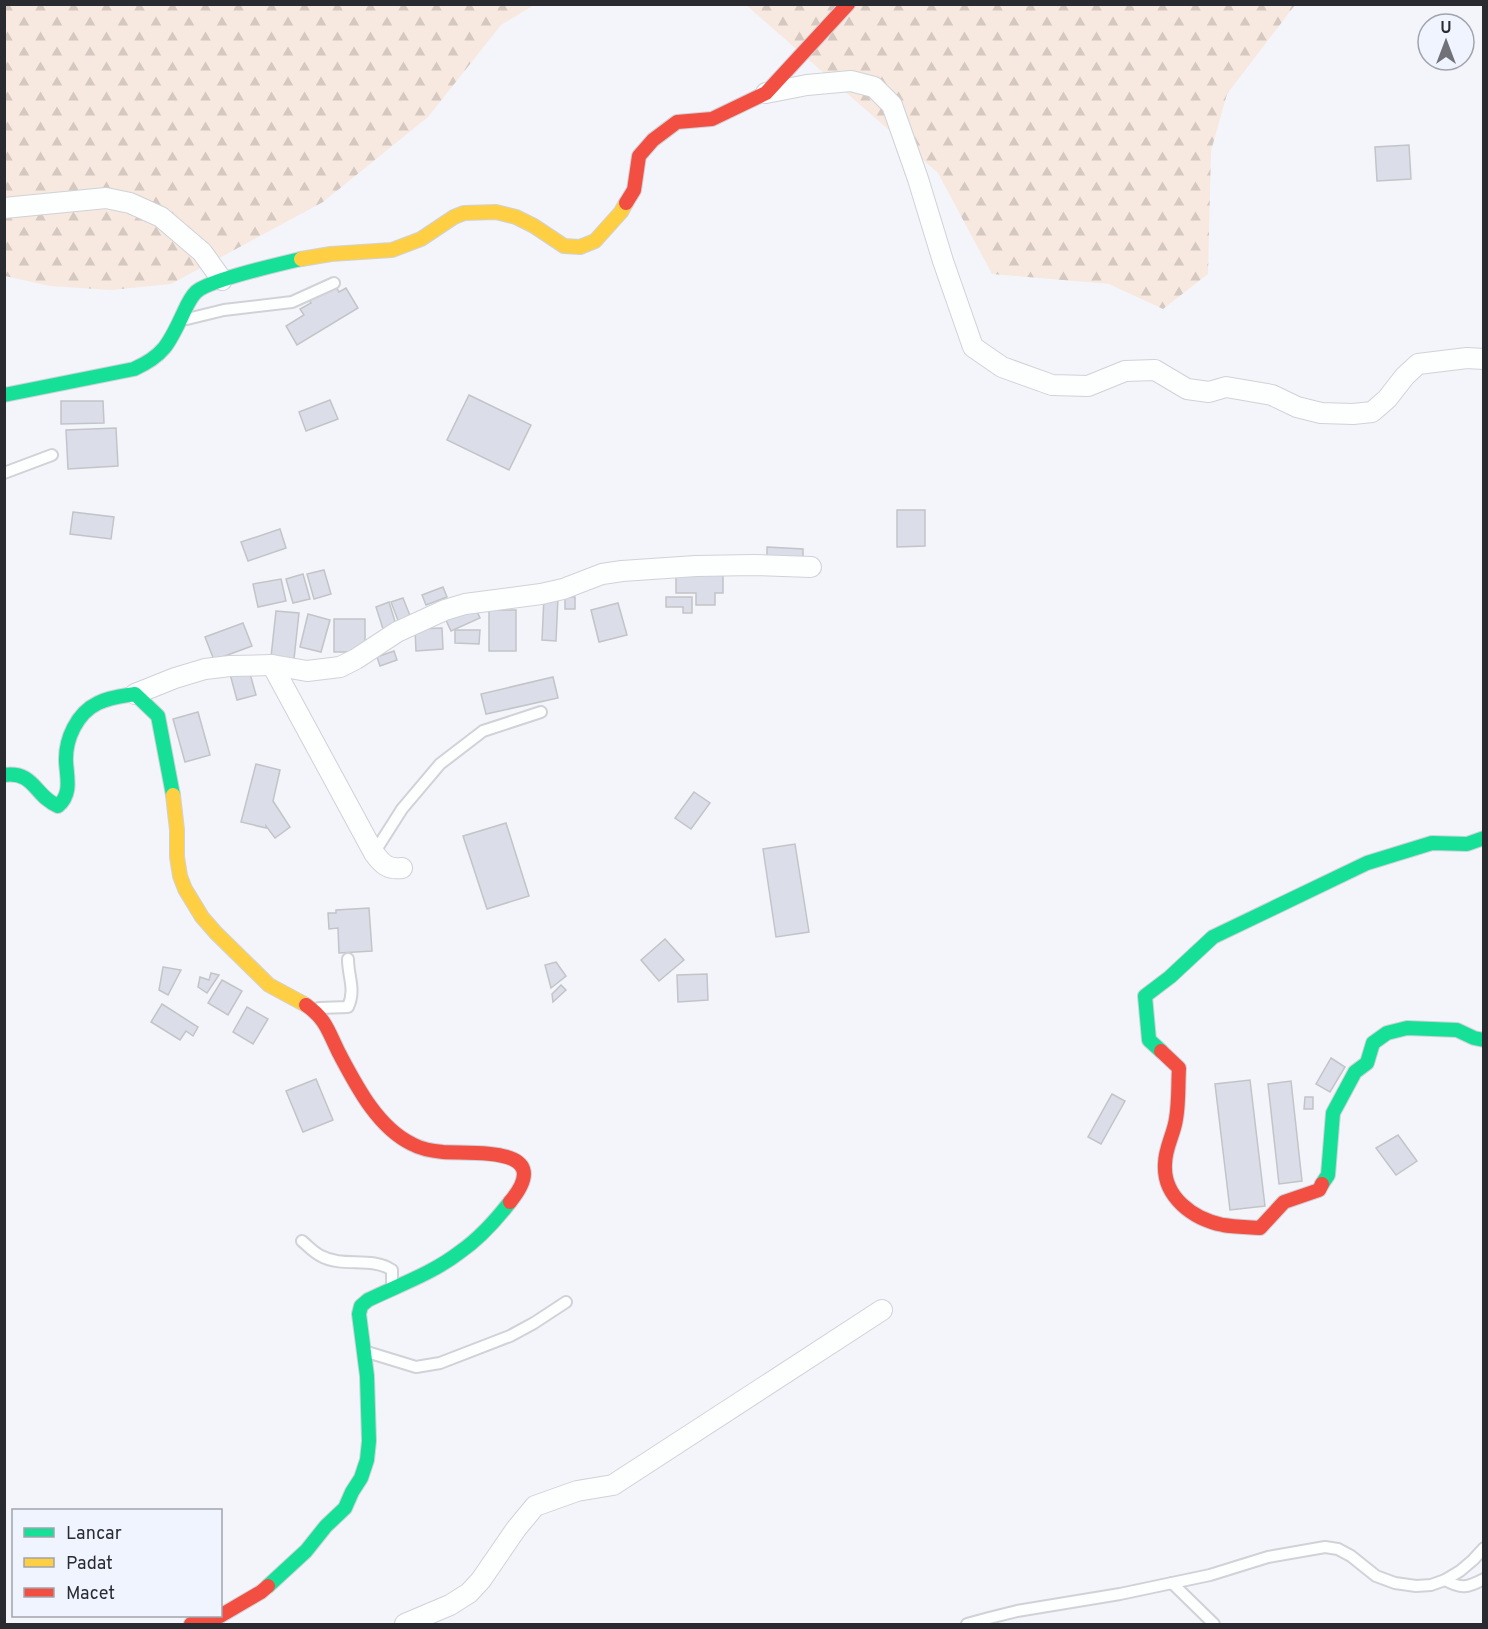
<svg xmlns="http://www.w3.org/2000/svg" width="1488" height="1629" font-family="Overpass,sans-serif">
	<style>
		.forest { fill: url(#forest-firs) }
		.building { fill: #dbdee8; stroke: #c2c4c8; stroke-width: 1.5 }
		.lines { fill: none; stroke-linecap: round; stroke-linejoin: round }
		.lane-casing { stroke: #d0d2d7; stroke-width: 14 }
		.street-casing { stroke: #d0d2d7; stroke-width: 22 }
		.fast-casing { stroke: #d0d2d7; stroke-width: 16 }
		.slow-casing { stroke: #d0d2d7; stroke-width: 16 }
		.jam-casing { stroke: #d0d2d7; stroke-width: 16 }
		.lane { stroke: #fdfefe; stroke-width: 10 }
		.street { stroke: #fdfefe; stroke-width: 20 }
		.fast { stroke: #16e098; stroke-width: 14 }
		.slow { stroke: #ffcf43; stroke-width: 14 }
		.jam { stroke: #f24e42; stroke-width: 14 }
	</style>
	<defs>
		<pattern id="forest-firs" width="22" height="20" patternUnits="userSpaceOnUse" patternTransform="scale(1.5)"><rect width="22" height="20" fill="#f7e9df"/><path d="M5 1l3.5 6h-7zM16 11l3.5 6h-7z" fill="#d4c8c0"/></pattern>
	</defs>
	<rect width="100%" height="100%" fill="#f4f5fa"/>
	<g class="forest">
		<polygon points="5,5 534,5 501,25 428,117 323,202 171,284 111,290 50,286 5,276"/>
		<polygon points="746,5 1295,5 1227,94 1211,151 1208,274 1163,309 1109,284 992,274 938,173"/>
	</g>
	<g class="building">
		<polygon points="1409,145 1411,179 1377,181 1375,147"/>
		<polygon points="335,285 339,292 346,288 358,308 297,345 286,326 304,315 300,309 311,303 309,300"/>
		<polygon points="469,395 531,425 509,470 447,440"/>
		<polygon points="330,400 338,419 306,431 299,412"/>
		<polygon points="61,401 103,401 104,423 61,424"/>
		<polygon points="116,428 118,466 68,469 66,430"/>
		<polygon points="897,510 925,510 925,546 897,547"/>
		<polygon points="73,512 114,517 111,539 70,534"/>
		<polygon points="280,529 286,548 248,561 241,542"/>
		<polygon points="767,547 803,549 803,564 767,563"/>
		<polygon points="324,570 331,594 314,599 307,574"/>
		<polygon points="676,573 723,573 723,593 715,593 715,605 696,605 696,593 676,593"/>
		<polygon points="303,574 310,599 293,603 286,579"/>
		<polygon points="281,579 286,601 258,607 253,584"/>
		<polygon points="443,587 447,597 426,605 422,595"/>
		<polygon points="544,597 558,597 556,641 542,640"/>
		<rect x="565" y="597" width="10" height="12"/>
		<polygon points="666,597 692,597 692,613 683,613 683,607 666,607"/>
		<polygon points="403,598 411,618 399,623 391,602"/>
		<polygon points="389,602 397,628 384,632 376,607"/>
		<polygon points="618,603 627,635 599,642 591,610"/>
		<polygon points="474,605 480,618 451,631 445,618"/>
		<rect x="489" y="610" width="27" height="41"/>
		<polygon points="276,611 299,613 294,659 271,657"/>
		<polygon points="308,614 330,620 321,652 300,647"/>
		<rect x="334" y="619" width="31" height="33"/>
		<polygon points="243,623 252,646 214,660 205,637"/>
		<polygon points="442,628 443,649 416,651 415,629"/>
		<polygon points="455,630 480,630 479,644 455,643"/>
		<polygon points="394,651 397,660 380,666 377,657"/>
		<polygon points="249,670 256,695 237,700 230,674"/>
		<polygon points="553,677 558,698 486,714 481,694"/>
		<polygon points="198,712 210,755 185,762 173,719"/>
		<polygon points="256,764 280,770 273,801 290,827 275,838 266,826 266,828 241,822"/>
		<polygon points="694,792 710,803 691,829 675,818"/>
		<polygon points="506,823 529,896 487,909 463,836"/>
		<polygon points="795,844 809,932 776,937 763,849"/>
		<polygon points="369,908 372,951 339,953 338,928 329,929 328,913 336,913 336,910"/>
		<polygon points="665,939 684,960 659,981 641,960"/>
		<polygon points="556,962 566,976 551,988 545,965"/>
		<polygon points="163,967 181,970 168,995 159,990"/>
		<polygon points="211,973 219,975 207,993 198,987 200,977 209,980"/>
		<polygon points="707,974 708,1000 678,1002 677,975"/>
		<polygon points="222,980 242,991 228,1015 208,1003"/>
		<polygon points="561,985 566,990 553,1002 552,994"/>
		<polygon points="162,1004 198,1027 193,1036 186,1031 180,1040 151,1022"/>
		<polygon points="247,1007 268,1019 253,1044 233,1032"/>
		<polygon points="1331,1058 1345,1067 1330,1092 1316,1084"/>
		<polygon points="316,1079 333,1120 303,1132 286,1091"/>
		<polygon points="1250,1080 1265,1206 1230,1210 1215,1084"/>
		<polygon points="1291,1081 1302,1181 1279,1184 1268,1084"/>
		<polygon points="1112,1094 1125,1101 1101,1144 1088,1137"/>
		<polygon points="1305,1097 1313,1097 1313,1109 1304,1109"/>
		<polygon points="1398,1135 1417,1161 1396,1175 1376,1148"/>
	</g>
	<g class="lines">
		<defs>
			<g id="lane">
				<polyline points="187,319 224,310 292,302 334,283"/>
				<polyline points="4,473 52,455"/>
				<polyline points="374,853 402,809 440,764 483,731 541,712"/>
				<path d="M319 1008 348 1007C356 989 348 977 348 959"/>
				<path d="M302 1241C308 1246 314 1253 321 1256 343 1268 371 1256 392 1270V1286"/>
				<polyline points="367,1352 416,1367 440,1363 510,1336 534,1323 566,1302"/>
				<path d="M1445 1580C1461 1589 1467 1588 1484 1579"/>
				<polyline points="1172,1583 1214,1624"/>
				<polyline points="967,1624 989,1618 1017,1611 1120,1594 1210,1575 1268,1557 1325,1547 1338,1549 1351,1556 1376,1576 1395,1583 1416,1586 1431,1585 1445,1580 1460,1571 1473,1560 1484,1548"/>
			</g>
			<g id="street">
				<polyline points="766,93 807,85 851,81 874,87 892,105 918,179 943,261 973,347 1002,367 1052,385 1088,386 1125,371 1155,370 1187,389 1209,392 1226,387 1272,395 1297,407 1321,413 1353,414 1372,412 1387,399 1405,376 1418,364 1467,358 1484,359"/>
				<polyline points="4,208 106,198 130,203 161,217 202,252 222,280"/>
				<path d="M272 665 374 853C382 864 388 870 402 868"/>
				<polyline points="135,694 175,678 205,669 230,666 272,665 307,671 340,667 356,659 397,632 445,610 465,604 541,594 563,589 602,574 622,571 696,566 754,565 811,567"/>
				<polyline points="405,1624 450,1605 469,1593 481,1580 516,1529 535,1506 577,1491 613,1485 882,1310"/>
			</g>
			<g id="fast">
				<path d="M4 395 134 369C163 356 169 344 182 316 186 308 189 299 196 292 209 280 280 264 301 259"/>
				<path d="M4 775C35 771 34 796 58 806 72 794 67 778 66 762 65 739 77 713 98 703 110 697 123 696 135 694L158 716 173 795"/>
				<polyline points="1161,1051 1149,1040 1145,996 1170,977 1213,937 1367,863 1432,843 1467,844 1484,838"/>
				<polyline points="1322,1184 1328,1175 1333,1113 1355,1072 1367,1063 1373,1043 1387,1033 1407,1028 1457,1030 1474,1038 1484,1040"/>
				<path d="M268 1586 306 1551 326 1526 345 1508 352 1492 361 1478 367 1460 369 1441 367 1376 359 1314 361 1306 368 1300C399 1285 433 1273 460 1252 479 1239 496 1220 510 1202"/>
			</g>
			<g id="slow">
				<polyline points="301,259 331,254 392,250 421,239 454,217 464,213 496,212 516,217 534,226 564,246 580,247 595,241 621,212 626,203"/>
				<polyline points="173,795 177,830 177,857 180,876 185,889 202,917 216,933 269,985 306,1005"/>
			</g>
			<g id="jam">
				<polyline points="626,203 634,190 639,156 653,140 677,122 712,119 766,93 848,4"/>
				<path d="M306 1005C326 1019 328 1031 339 1053 356 1085 377 1127 412 1144 421 1149 432 1151 443 1152 476 1154 556 1146 510 1202"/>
				<path d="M1161 1051 1179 1068C1178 1085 1179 1102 1176 1119 1174 1134 1165 1148 1165 1164 1163 1197 1193 1219 1223 1225 1235 1227 1248 1227 1260 1228L1284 1202 1319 1190 1322 1184"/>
				<polyline points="191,1624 220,1616 261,1592 268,1586"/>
			</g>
		</defs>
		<use href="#lane" class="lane-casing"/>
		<use href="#street" class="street-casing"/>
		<use href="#fast" class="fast-casing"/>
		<use href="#slow" class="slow-casing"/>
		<use href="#jam" class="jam-casing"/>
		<use href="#lane" class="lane"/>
		<use href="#street" class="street"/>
		<use href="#fast" class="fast"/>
		<use href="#slow" class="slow"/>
		<use href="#jam" class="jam"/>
	</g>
	<rect width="1488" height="1629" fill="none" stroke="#292b31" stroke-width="12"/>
	<rect x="12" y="1509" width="210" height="108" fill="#f0f4fe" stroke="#a0a4ac" stroke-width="1.5"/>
	<rect x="24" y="1528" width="30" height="9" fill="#16e098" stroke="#a0a4ac" stroke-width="1.5"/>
	<text x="66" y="1539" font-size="18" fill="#292b31">Lancar</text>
	<rect x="24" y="1558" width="30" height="9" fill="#ffcf43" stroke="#a0a4ac" stroke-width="1.5"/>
	<text x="66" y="1569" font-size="18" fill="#292b31">Padat</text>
	<rect x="24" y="1588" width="30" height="9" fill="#f24e42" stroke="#a0a4ac" stroke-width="1.5"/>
	<text x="66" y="1599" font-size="18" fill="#292b31">Macet</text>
	<g transform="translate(1446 42)"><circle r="28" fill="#f0f4fe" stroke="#a0a4ac" stroke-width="1.5"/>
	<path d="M0-4.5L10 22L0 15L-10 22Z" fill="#707277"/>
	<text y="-9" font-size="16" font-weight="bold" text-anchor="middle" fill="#292b31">U</text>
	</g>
</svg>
